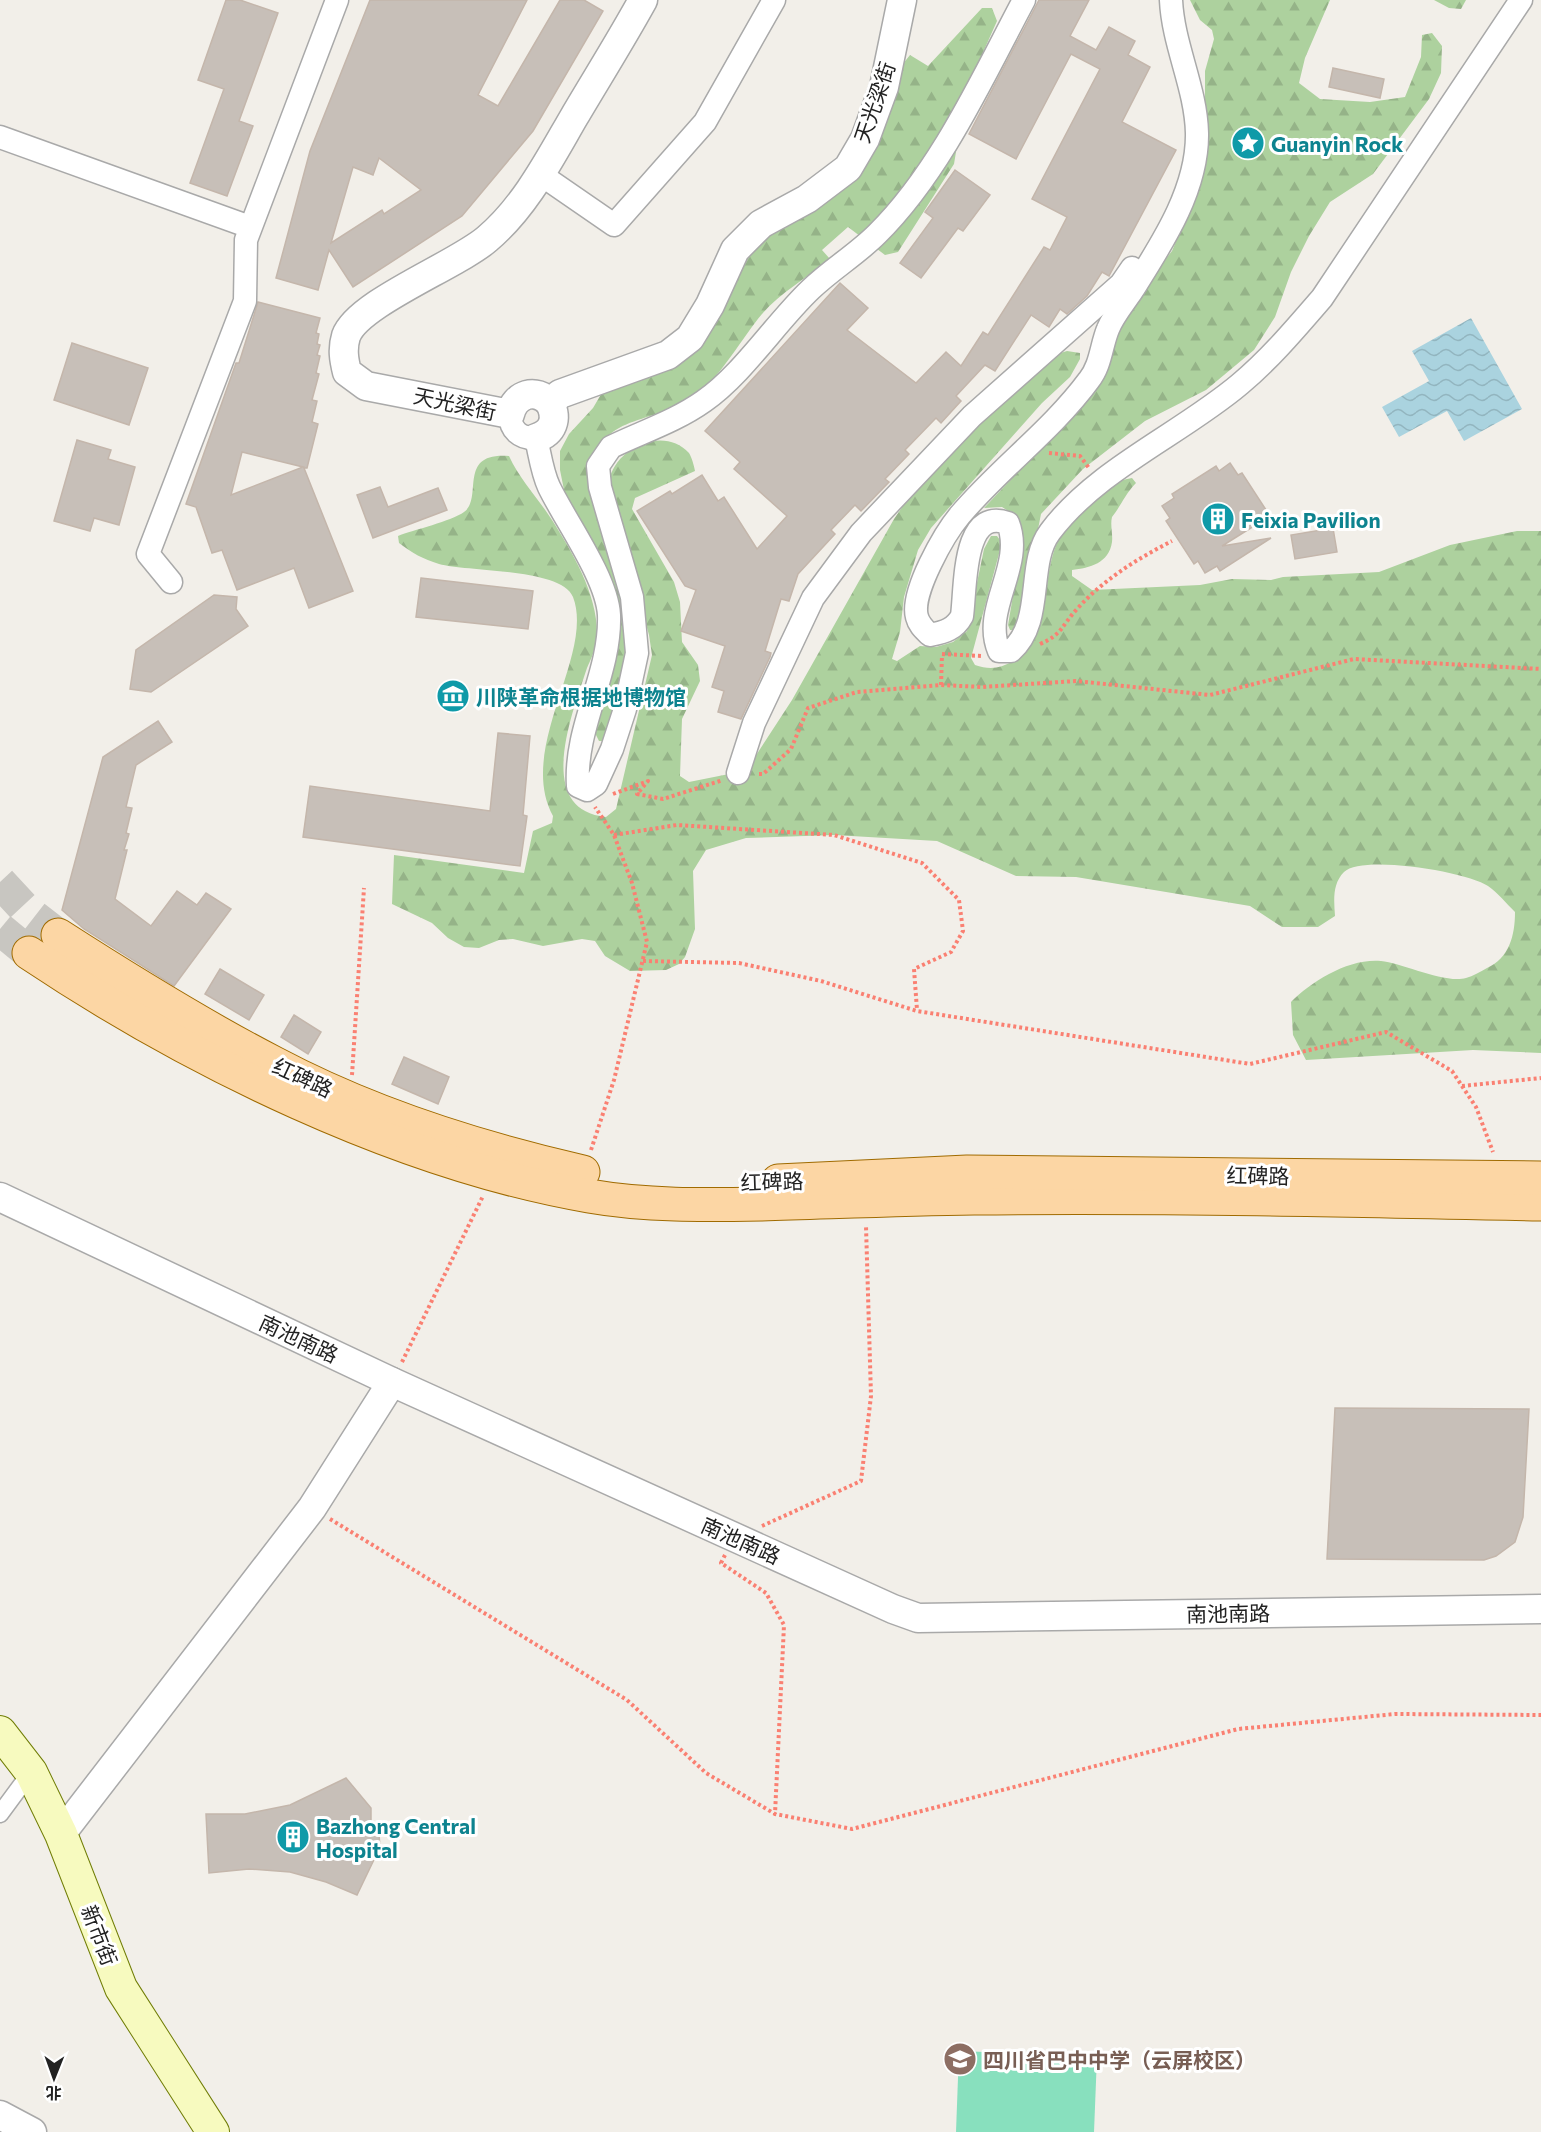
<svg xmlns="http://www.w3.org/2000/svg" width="1541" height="2132" font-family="Commissioner,'Noto Sans SC',sans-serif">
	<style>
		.forest { fill: url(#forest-firs) }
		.pitch { fill: #88e0be }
		.water { fill: url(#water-waves) }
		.building { fill: #c7bfb8; stroke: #c4b6ab; stroke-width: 1.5; fill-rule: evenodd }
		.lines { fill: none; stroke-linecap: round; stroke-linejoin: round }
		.primary-tunnel { stroke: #c8c6c1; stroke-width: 33; stroke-dasharray: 33 16; stroke-linecap: butt }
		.pedestrian-casing { stroke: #a9a9a9; stroke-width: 19 }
		.minor-casing { stroke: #a9a9a9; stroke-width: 25 }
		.tertiary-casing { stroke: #a9a9a9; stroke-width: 31 }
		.secondary-casing { stroke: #707d05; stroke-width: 34 }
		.primary-casing { stroke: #a06b00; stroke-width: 35 }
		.path { stroke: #fa8072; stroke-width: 4; stroke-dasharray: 3 3; stroke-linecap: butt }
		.pedestrian { stroke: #fff; stroke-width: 16 }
		.minor { stroke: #fff; stroke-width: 22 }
		.tertiary { stroke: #fff; stroke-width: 28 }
		.secondary { stroke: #f7fabf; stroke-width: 32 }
		.primary { stroke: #fcd6a4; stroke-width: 33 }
		.labels { text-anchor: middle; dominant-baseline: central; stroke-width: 6; stroke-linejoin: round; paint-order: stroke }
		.street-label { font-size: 21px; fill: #222; stroke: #fff }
		.culture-label { font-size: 21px; font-weight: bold; fill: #0d838f; stroke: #fff; text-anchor: start }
		.education-label { font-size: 21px; font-weight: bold; fill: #785e54; stroke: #fff; text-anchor: start }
	</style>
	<defs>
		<pattern id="forest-firs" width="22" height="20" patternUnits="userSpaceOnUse" patternTransform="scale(1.5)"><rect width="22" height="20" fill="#add19e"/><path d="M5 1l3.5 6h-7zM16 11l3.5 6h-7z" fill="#95b388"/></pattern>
		<pattern id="water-waves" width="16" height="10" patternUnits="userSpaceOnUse" patternTransform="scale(1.5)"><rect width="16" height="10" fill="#aad3df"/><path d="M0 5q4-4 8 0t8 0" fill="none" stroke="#92b5bf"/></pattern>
	</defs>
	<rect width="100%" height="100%" fill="#f2efe9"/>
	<g class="forest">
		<polygon points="1190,0 1330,0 1305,58 1299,83 1320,99 1370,102 1405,97 1421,57 1422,35 1432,33 1442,46 1441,73 1429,99 1373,174 1330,202 1309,236 1291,272 1275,317 1254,350 1206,390 1145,421 1083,469 1041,514 1020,621 1014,630 1010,630 1008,625 1023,537 1020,522 1013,514 1002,507 984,508 1071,416 1114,333 1140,291 1172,251 1199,186 1205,111 1205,71 1214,39 1212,30 1200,20"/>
		<polygon points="1434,0 1466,0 1461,9 1449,8"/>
		<path d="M982 8H992L997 21 953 120 957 146 954 164 898 252 885 255 848 227 822 250 830 259C808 277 780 293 762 314 742 338 723 373 699 393 659 426 602 410 590 470L630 612 621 696 604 741H599L595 733 615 647 565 495 560 470V451L569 434 593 408 603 391 665 369 746 251 846 184 898 70 910 55 928 66Z"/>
		<path d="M1067 351 1080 353V359L1070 377 1042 403 931 528 918 550 904 597 900 632 892 659 897 661 920 646 936 647 953 642 967 631 984 549 991 536H997L1000 540V550L971 658 975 665C989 670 1000 669 1013 661 1055 636 1039 581 1058 541 1065 526 1079 515 1090 503 1103 491 1115 480 1132 478L1136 483C1125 494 1121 506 1112 517 1110 525 1113 534 1112 542 1109 563 1090 568 1072 570V576L1092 590 1200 585 1232 579 1271 580 1283 577 1379 572 1450 545 1517 531H1541V1053L1473 1050 1306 1060 1293 1035 1291 1002C1312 981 1349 958 1381 961 1402 963 1445 984 1466 978 1473 976 1480 972 1487 968 1509 958 1515 936 1515 912 1506 903 1498 893 1488 886 1468 872 1362 854 1344 872 1332 884 1334 901 1335 916L1318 927H1282L1250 906 1076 877 1016 876 937 841 834 835 746 838 706 850 693 871 695 929 685 957 679 964 666 970 630 971 605 956 595 941 582 939 543 946 513 939 499 940 479 948 464 947 448 938 432 923 392 904 394 855 524 873 533 831 552 823 553 816C516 748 595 655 573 597 561 568 468 572 439 564 423 559 412 553 399 543L398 536C413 530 452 521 464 512 484 498 456 452 509 456 520 480 538 498 552 520 573 553 599 597 597 638 596 648 591 659 587 668 573 711 533 810 606 817L616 809 652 655 649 635 612 501C611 495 608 488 609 482 614 448 664 425 689 453 692 458 694 466 695 471L635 498 632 509 674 582 680 602 682 642 698 665 700 681 682 719 680 776 689 782 729 774 751 763 792 700 894 519 918 484 1020 382 1051 356Z"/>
	</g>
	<polygon class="pitch" points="959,2051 1097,2056 1094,2132 956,2132"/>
	<polygon class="water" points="1471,318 1522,409 1464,441 1447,411 1399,437 1382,407 1429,381 1412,351"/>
	<g class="building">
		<polygon points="226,0 240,0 278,13 239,121 253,126 227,196 190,183 224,89 198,80"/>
		<path d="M370 0H527L478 95 498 106 560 0H584L603 11 533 131 462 216 353 287 329 250 318 290 276 278 310 151ZM379 158 421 190 384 214 382 210 331 243 353 167 373 175Z"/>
		<polygon points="1039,0 1089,0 1070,36 1096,50 1109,27 1135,41 1128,55 1150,67 1122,122 1176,150 1109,276 1102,272 1087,296 1067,314 1060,309 1049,327 1031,315 995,371 985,365 956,396 961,401 941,423 936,418 905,450 909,454 885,479 889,482 861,511 855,505 831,530 835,534 798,574 789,601 781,599 765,651 771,653 770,657 741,719 718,712 724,691 712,687 725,646 681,631 696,590 685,586 637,511 670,491 672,494 702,475 718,501 724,497 757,549 787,516 734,469 740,462 705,431 840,283 868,308 847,330 916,383 946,352 961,366 983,332 988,335 1044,247 1050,250 1067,217 1032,199 1100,69 1071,54 1016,159 969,134"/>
		<polygon points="1333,68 1384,79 1380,98 1329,87"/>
		<polygon points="955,170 990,195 963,231 958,228 921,278 900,263 933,218 925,212"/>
		<path d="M258 302 320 318 316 333 319 334 317 344 320 345 317 355 320 356 316 373 319 374 312 400 317 401 312 422 318 424 307 468H304L353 591 309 608 294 568 237 590 222 550 212 553 196 507 186 504 236 363H239ZM242 452 303 467 231 495Z"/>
		<polygon points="72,343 148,368 129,425 54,400"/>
		<polygon points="77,440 111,450 108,459 135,467 119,525 94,518 90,531 54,521"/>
		<polygon points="1230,463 1238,475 1242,473 1270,516 1222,546 1271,538 1220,571 1217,566 1205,573 1198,561 1194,564 1166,521 1170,518 1162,506 1174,498 1172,494 1216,466 1219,471"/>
		<polygon points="380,487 388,507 438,488 447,510 373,538 357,495"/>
		<polygon points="1333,528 1337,552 1295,559 1291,535"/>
		<polygon points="421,578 533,591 528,629 416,617"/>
		<polygon points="214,595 237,597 236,609 248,626 151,692 130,689 136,650"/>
		<polygon points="158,721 172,742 136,765 126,807 132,808 126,833 129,834 124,850 127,850 115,899 151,926 177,891 197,905 206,893 231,909 174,986 84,929 62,910 103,757"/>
		<polygon points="498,733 530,736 523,815 527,816 520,866 303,837 310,786 490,811"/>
		<polygon points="220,969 264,995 249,1020 205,994"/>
		<polygon points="294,1015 321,1032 308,1054 281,1037"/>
		<polygon points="404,1057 449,1077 438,1104 392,1084"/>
		<polygon points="1335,1408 1529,1409 1523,1517 1515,1542 1496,1556 1484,1560 1327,1559"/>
		<polygon points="346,1778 371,1808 371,1822 378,1822 380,1847 357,1895 326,1882 290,1872 249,1869 209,1873 206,1814 245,1814 290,1805"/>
	</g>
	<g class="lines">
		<g class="primary-tunnel">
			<polyline points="0,882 27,911 58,935"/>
			<polyline points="0,929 29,953"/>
		</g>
		<defs>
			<polyline id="pedestrian" points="0,1814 31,1772"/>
			<g id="minor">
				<path d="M1171 0C1173 45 1196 88 1197 133 1198 190 1161 245 1132 291 1124 303 1113 316 1108 329 1101 346 1101 365 1089 380 1052 430 1001 467 960 515 945 533 910 593 917 617 919 625 924 629 930 635 945 632 955 629 962 616 966 587 962 506 1008 523 1025 566 981 609 999 651H1011C1045 621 1026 564 1050 532 1097 469 1181 434 1240 384 1270 359 1296 328 1322 298L1521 0"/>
				<polyline points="0,137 250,227"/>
				<polyline points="540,174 614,225 705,122 774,0"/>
				<path d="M510 414C510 430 520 439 536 438 540 455 542 472 549 487 566 522 607 578 609 615 611 674 574 727 578 786L587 790 596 784 612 749 625 709 637 653 632 597 600 487 598 466 611 447C642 432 676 421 704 401 743 374 776 322 811 289 832 269 857 254 877 234 940 172 983 77 1024 0"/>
				<polyline points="171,582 148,554 245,301 246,240 337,0"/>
				<polyline points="738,773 754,723 813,598 861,533 972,416 1121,284 1132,268"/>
			</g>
			<g id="tertiary">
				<path d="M643 0C621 40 597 78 574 117 549 160 525 207 487 239 457 265 358 303 346 336 342 349 344 360 347 372L366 386 510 414C515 394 536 387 550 403L560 394 668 355 690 338 710 305 735 250 761 224 807 199 848 168 865 139 884 87 902 0"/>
				<path d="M536 438C553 433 558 419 550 403"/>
				<polyline points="0,1197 392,1382 893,1609 918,1618 1541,1609"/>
				<polyline points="61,1834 312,1508 392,1382"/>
				<polyline points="0,2115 32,2132"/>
			</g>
			<polyline id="secondary" points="0,1732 31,1772 61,1834 121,1988 213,2132"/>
			<g id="primary">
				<path d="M58 935C128 980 200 1025 274 1063 370 1114 478 1148 583 1172"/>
				<path d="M29 953C189 1060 398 1163 589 1196 646 1206 704 1205 762 1204 832 1202 903 1199 974 1198 1163 1196 1352 1200 1541 1204"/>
				<polyline points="778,1181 967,1172 1541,1178"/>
			</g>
		</defs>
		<use href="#pedestrian" class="pedestrian-casing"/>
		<use href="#minor" class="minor-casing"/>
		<use href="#tertiary" class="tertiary-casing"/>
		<use href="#secondary" class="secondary-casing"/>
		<use href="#primary" class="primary-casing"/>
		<g class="path">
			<polyline points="1049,453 1080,456 1089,468"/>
			<path d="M1040 644C1063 634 1061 626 1077 609 1104 579 1137 559 1172 541"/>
			<polyline points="942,654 982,656"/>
			<polyline points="941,685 942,655"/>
			<polyline points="759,774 763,774 791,749 808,708 857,692 941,685 982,687 1076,681 1210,695 1354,659 1541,669"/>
			<polyline points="613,794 648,781 637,794 663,799 723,780"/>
			<polyline points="614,835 677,825 834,835 922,863 959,900 963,931 951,952 914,969 917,1010"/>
			<polyline points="643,961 739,963 821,981 917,1011 1250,1064 1386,1032 1452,1071 1476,1107 1493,1152"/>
			<polyline points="352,1075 364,888"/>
			<polyline points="1462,1086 1541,1078"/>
			<polyline points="591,1150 614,1080 647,942 632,883 614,835 595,807"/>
			<polyline points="402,1362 483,1196"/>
			<polyline points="330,1519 627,1700 706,1773 775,1814 852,1829 1238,1729 1395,1714 1541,1715"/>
			<polyline points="762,1526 861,1481 871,1396 866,1226"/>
			<polyline points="725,1555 721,1563 766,1593 784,1625 775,1814"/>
		</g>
		<use href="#pedestrian" class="pedestrian"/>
		<use href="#minor" class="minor"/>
		<use href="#tertiary" class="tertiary"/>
		<use href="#secondary" class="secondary"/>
		<use href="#primary" class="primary"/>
	</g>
	<defs>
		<symbol id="sight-disc" viewBox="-11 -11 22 22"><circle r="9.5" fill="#0f9aa8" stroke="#fff"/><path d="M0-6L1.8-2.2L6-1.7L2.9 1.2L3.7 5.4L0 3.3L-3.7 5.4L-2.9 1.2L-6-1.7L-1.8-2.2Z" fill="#fff"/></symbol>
		<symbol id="building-disc" viewBox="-11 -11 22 22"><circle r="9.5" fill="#0f9aa8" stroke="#fff"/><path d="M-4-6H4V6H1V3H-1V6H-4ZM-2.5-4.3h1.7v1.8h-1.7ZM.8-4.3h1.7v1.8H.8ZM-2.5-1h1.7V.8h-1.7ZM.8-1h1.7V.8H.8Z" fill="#fff"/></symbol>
		<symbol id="museum-disc" viewBox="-11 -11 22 22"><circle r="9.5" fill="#0f9aa8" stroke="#fff"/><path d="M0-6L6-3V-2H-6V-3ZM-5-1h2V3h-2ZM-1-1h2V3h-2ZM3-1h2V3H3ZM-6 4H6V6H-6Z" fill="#fff"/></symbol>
		<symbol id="school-disc" viewBox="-11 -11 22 22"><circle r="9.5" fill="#8d6e63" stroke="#fff"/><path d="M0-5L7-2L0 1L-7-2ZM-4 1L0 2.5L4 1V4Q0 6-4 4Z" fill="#fff"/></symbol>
	</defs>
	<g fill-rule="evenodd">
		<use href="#sight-disc" x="1229" y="124" width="38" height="38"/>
		<use href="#building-disc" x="1199" y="500" width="38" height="38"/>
		<use href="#museum-disc" x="434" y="677" width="38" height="38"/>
		<use href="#building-disc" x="274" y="1818" width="38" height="38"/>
		<use href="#school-disc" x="941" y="2040" width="38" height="38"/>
	</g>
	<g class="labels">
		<g class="street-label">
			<text transform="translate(874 102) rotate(-71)">天光梁街</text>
			<text transform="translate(455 403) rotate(12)">天光梁街</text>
			<text transform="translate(303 1077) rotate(25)">红碑路</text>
			<text transform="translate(1258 1175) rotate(1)">红碑路</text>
			<text transform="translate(772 1181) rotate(-2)">红碑路</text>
			<text transform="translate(299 1338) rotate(25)">南池南路</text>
			<text transform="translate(741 1540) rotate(24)">南池南路</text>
			<text transform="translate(1228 1613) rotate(-1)">南池南路</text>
			<text transform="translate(100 1935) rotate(69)">新市街</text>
		</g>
		<g class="culture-label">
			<text x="1271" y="143">Guanyin Rock</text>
			<text x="1241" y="519">Feixia Pavilion</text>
			<text x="476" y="696">川陕革命根据地博物馆</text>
			<text x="316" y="1825">Bazhong Central<tspan x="316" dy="24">Hospital</tspan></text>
		</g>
		<g class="education-label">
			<text x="983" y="2059">四川省巴中中学（云屏校区）</text>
		</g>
	</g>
	<g transform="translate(54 2078) rotate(181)" stroke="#ffffff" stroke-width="4.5" paint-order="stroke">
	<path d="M0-4.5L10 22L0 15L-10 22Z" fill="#222222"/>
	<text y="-9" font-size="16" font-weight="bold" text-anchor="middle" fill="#222222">北</text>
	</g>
</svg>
